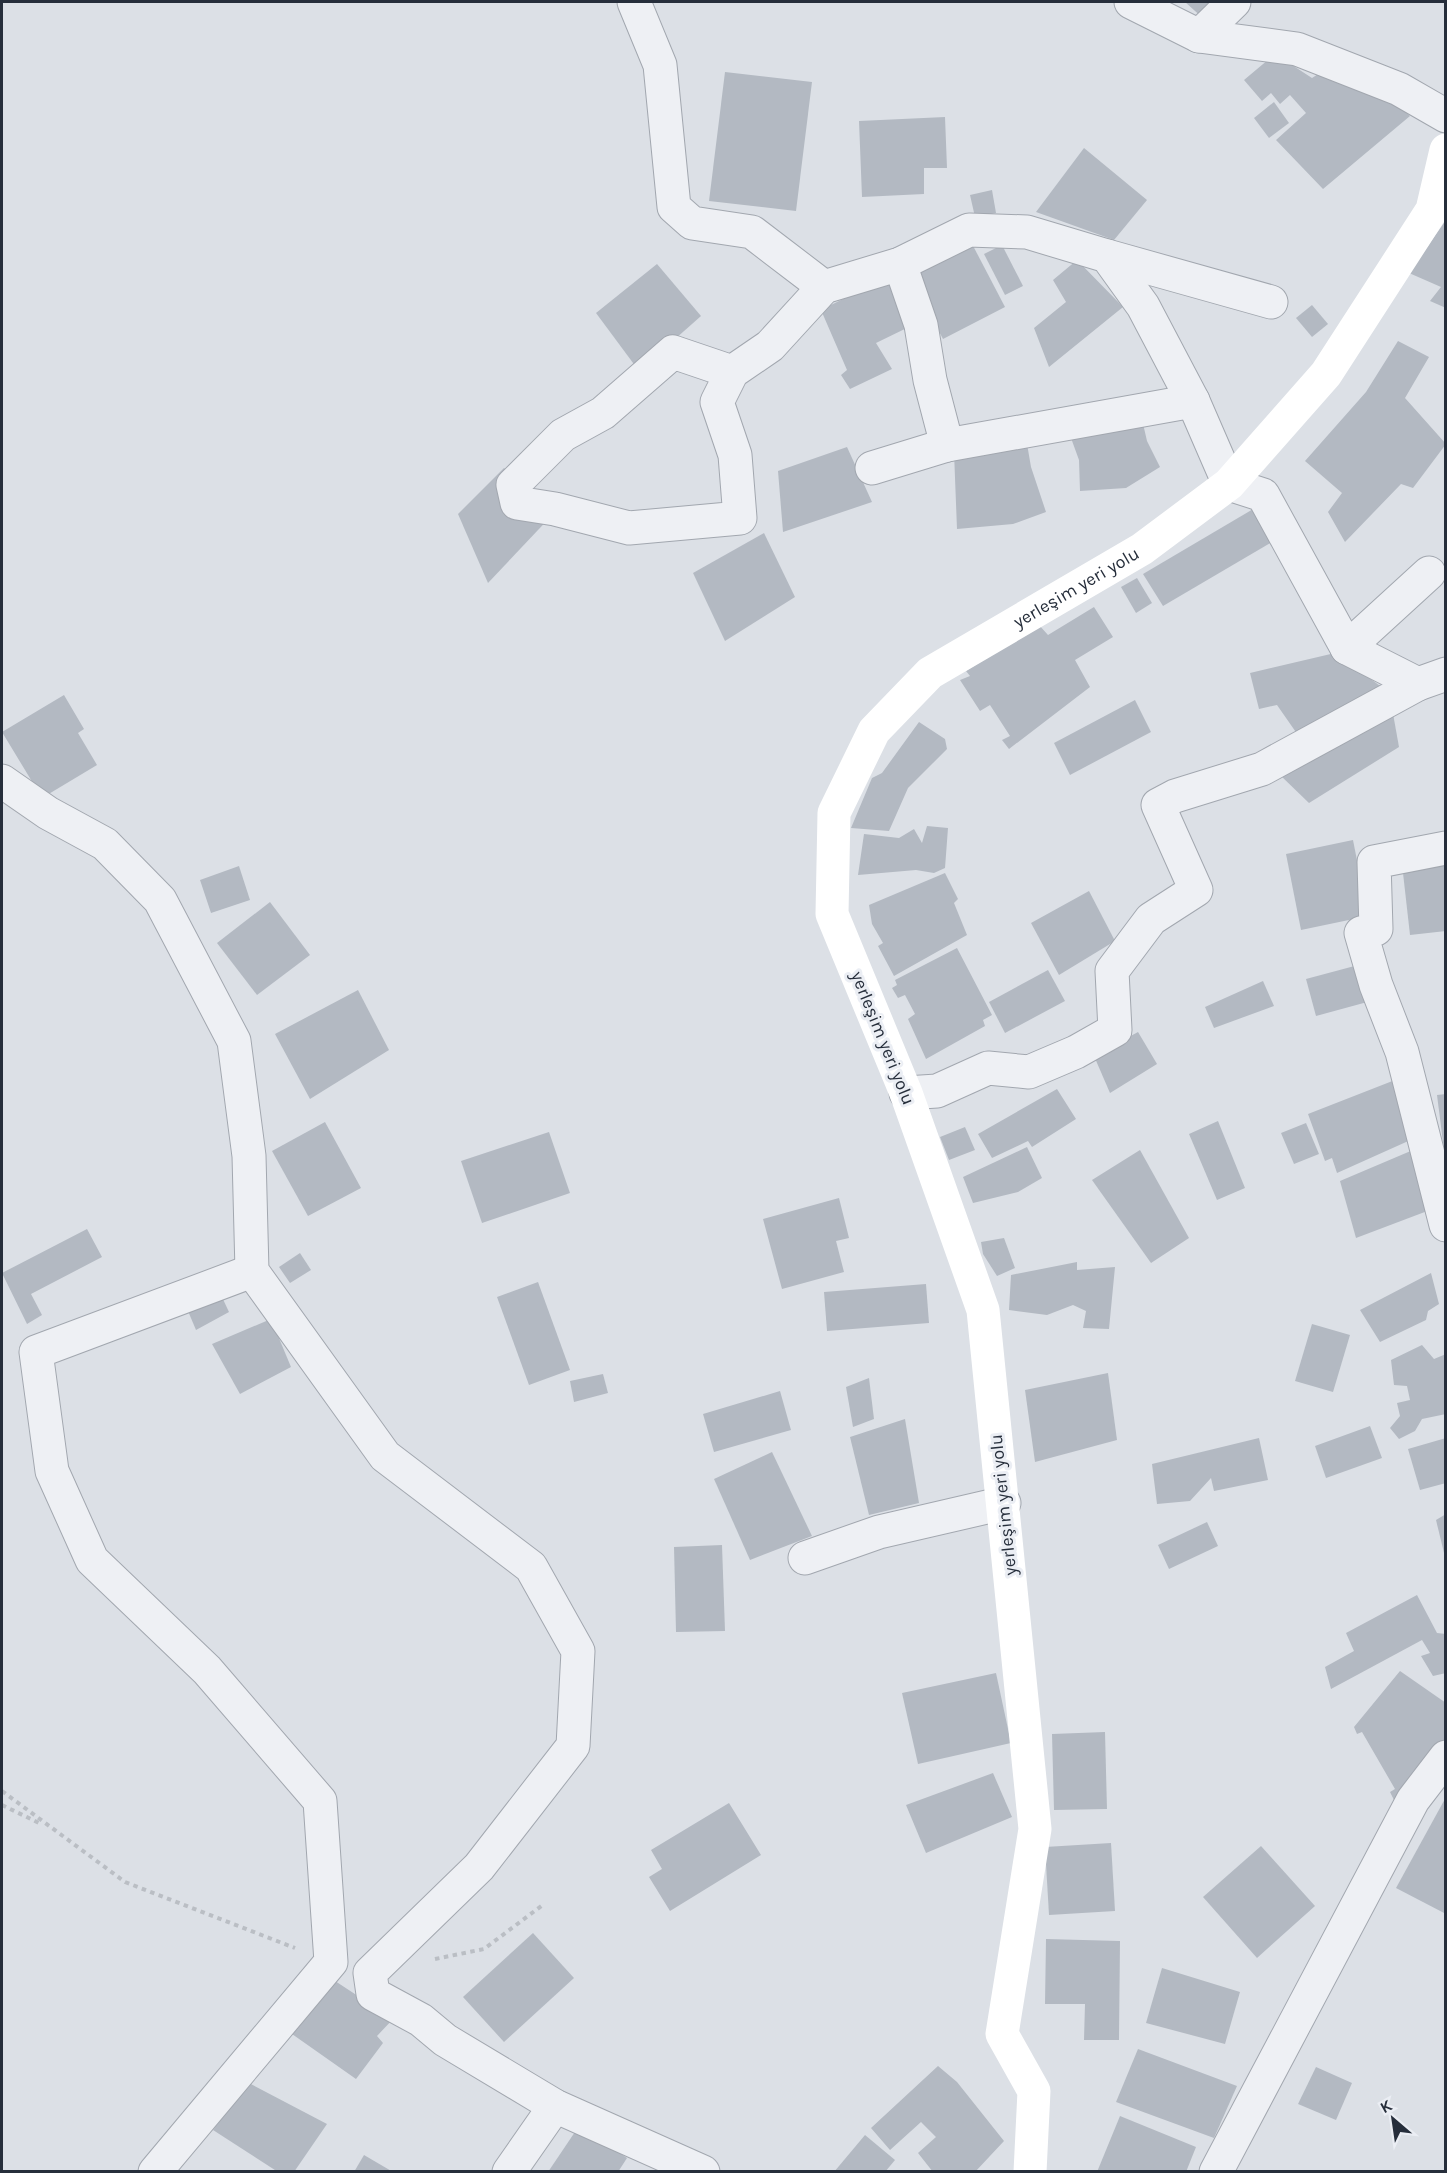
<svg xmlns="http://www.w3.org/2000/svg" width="1447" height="2173" font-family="Karla,sans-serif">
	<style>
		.building { fill: #b3b9c2 }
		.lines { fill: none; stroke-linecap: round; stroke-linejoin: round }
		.street-casing { stroke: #a2a7af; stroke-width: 35 }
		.path { stroke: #babec4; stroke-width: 4; stroke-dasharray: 4.5 4.5; stroke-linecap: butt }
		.street { stroke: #eef0f4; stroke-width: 33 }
		.secondary { stroke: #fff; stroke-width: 33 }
		.labels { text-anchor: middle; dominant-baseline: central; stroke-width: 6; stroke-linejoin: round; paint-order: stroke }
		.street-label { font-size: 18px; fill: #262e3b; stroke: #ebeef4 }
	</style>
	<rect width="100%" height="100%" fill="#dce0e6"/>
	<g class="building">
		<polygon points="1185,2 1219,2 1204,19"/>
		<polygon points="1275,54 1312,78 1323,71 1391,99 1410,116 1323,189 1276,140 1306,113 1290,95 1280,104 1271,93 1262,101 1244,80"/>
		<polygon points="725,72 812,82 796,211 709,201"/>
		<polygon points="1274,102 1289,123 1269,138 1254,118"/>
		<polygon points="945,117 947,168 924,168 924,194 862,197 859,121"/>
		<polygon points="1084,148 1147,200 1114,240 1036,212"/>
		<polygon points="992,190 996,213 975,217 970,195"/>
		<polygon points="1446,220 1446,308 1430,301 1441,287 1409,273"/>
		<polygon points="970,240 1005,307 943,339 908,272"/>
		<polygon points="1002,245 1023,286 1005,295 984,254"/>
		<polygon points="1077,260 1123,307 1049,367 1034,328 1066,302 1053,280"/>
		<polygon points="657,264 701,316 639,371 596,313"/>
		<polygon points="891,275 915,324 876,343 892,369 850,389 841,375 847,370 821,310"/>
		<polygon points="1312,305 1328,324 1312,337 1296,318"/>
		<polygon points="1398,341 1429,357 1405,398 1446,444 1413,488 1401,484 1345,542 1328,512 1342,493 1305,461 1366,392"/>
		<polygon points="1141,415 1147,441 1160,467 1126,488 1080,491 1079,460 1071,438"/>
		<polygon points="1026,438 1031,467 1046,512 1013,524 957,529 954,452"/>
		<polygon points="847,447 872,502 783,532 778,471"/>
		<polygon points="504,468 556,511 488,583 458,514"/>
		<polygon points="1260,505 1279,538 1163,606 1143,574"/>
		<polygon points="764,533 795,597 725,641 693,573"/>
		<polygon points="1137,578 1152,603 1136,613 1121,587"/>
		<polygon points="1094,607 1113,637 1075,660 1090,687 1009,749 1002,740 1010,736 990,705 980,711 960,680 970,676 966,671 1039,625 1048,635"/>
		<polygon points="1335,653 1387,691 1300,738 1277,705 1259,709 1250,673"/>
		<polygon points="64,695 84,729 78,733 97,765 42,798 2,732"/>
		<polygon points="1135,700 1151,732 1070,775 1054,743"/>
		<polygon points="1392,708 1399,747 1309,803 1279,774"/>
		<polygon points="919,722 945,739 947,749 908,788 889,831 851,828 872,778 882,773"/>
		<polygon points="927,826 948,828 945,868 934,873 916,870 858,875 864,834 899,838 914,829 922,843"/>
		<polygon points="1353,840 1368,916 1301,930 1286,854"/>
		<polygon points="1446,864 1446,931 1410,935 1403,873"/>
		<polygon points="239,866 250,900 211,913 200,880"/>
		<polygon points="945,873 958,899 954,903 967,935 894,976 878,946 883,943 872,924 869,905"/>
		<polygon points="1089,891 1115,941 1059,975 1031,923"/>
		<polygon points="270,902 310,955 257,995 217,943"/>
		<polygon points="957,948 992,1015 983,1020 985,1026 926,1059 908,1019 915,1014 905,995 898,998 892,988 897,985 895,980"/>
		<polygon points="1362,964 1371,1001 1316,1016 1306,979"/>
		<polygon points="1048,970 1065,1001 1005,1033 989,1002"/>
		<polygon points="1263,981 1274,1006 1214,1028 1205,1007"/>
		<polygon points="358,990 389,1050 310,1099 275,1034"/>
		<polygon points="1138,1032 1157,1064 1110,1093 1094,1056"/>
		<polygon points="1395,1080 1415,1138 1337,1173 1332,1158 1325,1161 1308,1114"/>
		<polygon points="1057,1089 1076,1119 1032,1147 1028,1141 992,1158 978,1134"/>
		<polygon points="1446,1094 1446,1150 1444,1150 1437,1095"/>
		<polygon points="1218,1121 1245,1188 1217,1200 1189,1134"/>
		<polygon points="325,1122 361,1188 308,1216 272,1151"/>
		<polygon points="1306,1123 1319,1154 1294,1164 1281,1133"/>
		<polygon points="965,1127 975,1150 949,1160 940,1137"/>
		<polygon points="549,1132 570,1193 482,1223 461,1161"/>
		<polygon points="1027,1147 1042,1178 1018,1192 973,1203 963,1177"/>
		<polygon points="1140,1150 1189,1238 1151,1263 1092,1180"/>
		<polygon points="1413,1150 1430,1210 1356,1238 1340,1181"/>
		<polygon points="839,1198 849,1238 836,1241 844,1272 782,1289 763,1219"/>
		<polygon points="87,1229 102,1257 31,1294 42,1315 27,1324 2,1273"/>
		<polygon points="1004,1238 1015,1268 997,1276 983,1254 981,1242"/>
		<polygon points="300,1253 311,1270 290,1283 279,1267"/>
		<polygon points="1077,1262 1077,1270 1115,1267 1109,1329 1083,1328 1086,1311 1073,1305 1047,1315 1009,1310 1011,1275"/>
		<polygon points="1431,1273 1439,1304 1428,1311 1426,1320 1380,1342 1360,1310"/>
		<polygon points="538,1282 570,1370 529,1385 497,1297"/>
		<polygon points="926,1284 929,1323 827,1331 824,1292"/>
		<polygon points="221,1295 229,1312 196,1330 188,1311"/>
		<polygon points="271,1319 291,1367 240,1394 212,1344"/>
		<polygon points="1312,1324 1350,1335 1333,1392 1295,1381"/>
		<polygon points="1422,1345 1434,1359 1446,1354 1446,1414 1422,1419 1415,1431 1399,1439 1390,1428 1400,1416 1397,1403 1410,1400 1407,1386 1394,1385 1391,1360"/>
		<polygon points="1108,1373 1117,1440 1035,1462 1025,1390"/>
		<polygon points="603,1374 608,1393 574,1402 570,1381"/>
		<polygon points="869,1378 874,1419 853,1427 846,1387"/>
		<polygon points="780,1391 791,1430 714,1452 703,1414"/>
		<polygon points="905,1419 919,1503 869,1515 850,1437"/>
		<polygon points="1370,1426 1382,1458 1326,1478 1315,1446"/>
		<polygon points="1259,1438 1268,1480 1214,1491 1211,1478 1190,1501 1157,1504 1152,1464"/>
		<polygon points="1446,1438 1446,1483 1420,1490 1408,1449"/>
		<polygon points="772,1452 812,1536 750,1560 714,1479"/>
		<polygon points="1446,1514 1446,1557 1445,1557 1436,1520"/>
		<polygon points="1207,1522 1218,1546 1169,1569 1158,1545"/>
		<polygon points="722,1545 725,1631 676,1632 674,1547"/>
		<polygon points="1417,1595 1437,1633 1446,1634 1446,1673 1433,1676 1421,1656 1430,1653 1422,1640 1331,1689 1325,1667 1354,1651 1346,1633"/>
		<polygon points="1400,1671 1446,1703 1446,1775 1396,1804 1390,1792 1395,1789 1362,1732 1357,1734 1354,1727"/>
		<polygon points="996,1673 1011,1743 918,1764 902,1693"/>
		<polygon points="1105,1732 1107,1809 1054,1810 1052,1734"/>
		<polygon points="993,1773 1012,1817 926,1853 906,1805"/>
		<polygon points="1446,1797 1446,1914 1396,1888"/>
		<polygon points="729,1803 761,1855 670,1911 649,1877 662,1869 651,1850"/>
		<polygon points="1111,1843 1115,1911 1049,1915 1045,1847"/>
		<polygon points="1261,1846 1315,1906 1257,1958 1203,1897"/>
		<polygon points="533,1933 574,1978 504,2042 463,1997"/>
		<polygon points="1046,1939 1120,1941 1119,2040 1084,2040 1085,2004 1045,2004"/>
		<polygon points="1162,1968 1240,1992 1225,2044 1146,2023"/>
		<polygon points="332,1979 393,2019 377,2036 383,2043 356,2079 292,2034"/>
		<polygon points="1138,2049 1237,2086 1214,2138 1116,2102"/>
		<polygon points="938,2066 957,2082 1004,2141 975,2172 933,2172 918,2153 936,2137 921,2122 890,2150 871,2128"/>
		<polygon points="1316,2067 1352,2083 1336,2120 1298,2104"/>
		<polygon points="249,2083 327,2124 294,2172 278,2172 213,2130"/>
		<polygon points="1120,2116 1196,2147 1186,2172 1097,2172"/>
		<polygon points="579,2126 627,2158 618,2172 548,2172"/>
		<polygon points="865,2135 895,2160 885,2172 834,2172"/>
		<polygon points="364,2155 393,2172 354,2172"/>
	</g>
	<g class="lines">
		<defs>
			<g id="street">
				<polyline points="634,2 660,65 674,207 692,223 752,232 824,287"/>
				<polyline points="1131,2 1199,36 1297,49 1399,89 1446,116"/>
				<polyline points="1199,36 1234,2"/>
				<polyline points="1107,256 1271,302"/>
				<polyline points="900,264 921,325 930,380 947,445"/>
				<polyline points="732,372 717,402 735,455 740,518 629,528 555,509 517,503 513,485 563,435 603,413 673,352 732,372 770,346 824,287 900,264 969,230 1027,232 1107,256 1143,306 1193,401 1229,484 1263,495 1347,648 1418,684 1446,674"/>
				<polyline points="872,468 947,445 1193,401"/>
				<polyline points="1347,648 1429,573"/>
				<polyline points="2,781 48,813 105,844 160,900 234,1041 249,1156 252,1271 385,1456 531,1567 578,1651 573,1746 479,1867 370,1973 373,1994 421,2020 445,2040 555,2106 703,2172"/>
				<polyline points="1446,848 1374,862 1376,929 1361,933 1376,985 1402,1052 1446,1225"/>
				<polyline points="906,1093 937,1091 988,1068 1029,1072 1076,1052 1115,1030 1112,971 1151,919 1196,890 1158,805 1175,796 1262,769 1418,684"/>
				<polyline points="805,1558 879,1532 1004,1503"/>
				<polyline points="155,2172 331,1962 320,1801 207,1670 92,1560 52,1471 36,1352 252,1271"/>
				<polyline points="509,2172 555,2106"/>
				<polyline points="1216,2172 1413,1800 1446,1757"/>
			</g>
		</defs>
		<use href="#street" class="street-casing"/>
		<g class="path">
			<polyline points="2,1791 125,1882 295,1948"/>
			<polyline points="2,1805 39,1823"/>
			<polyline points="435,1959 484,1949 544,1904"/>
		</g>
		<use href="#street" class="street"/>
		<path class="secondary" id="s1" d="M1030 2172 1034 2091 1002 2034 1035 1829 983 1310 906 1093 832 914 834 813 874 731 930 673 1142 549 1229 484 1326 374 1432 210 1446 150"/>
	</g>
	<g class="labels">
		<g class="street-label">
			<text stroke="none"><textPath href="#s1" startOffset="1742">yerleşim yeri yolu</textPath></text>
			<text transform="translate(883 1038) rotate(68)">yerleşim yeri yolu</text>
			<text transform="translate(1003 1505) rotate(-96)">yerleşim yeri yolu</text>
		</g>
	</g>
	<rect width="1447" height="2173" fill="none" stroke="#262e3b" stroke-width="6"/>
	<g transform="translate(1393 2119) rotate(331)" stroke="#ebeef4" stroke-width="4.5" paint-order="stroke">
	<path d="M0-4.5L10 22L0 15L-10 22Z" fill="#262e3b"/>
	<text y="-9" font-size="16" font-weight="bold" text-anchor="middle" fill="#262e3b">K</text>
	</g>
</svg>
